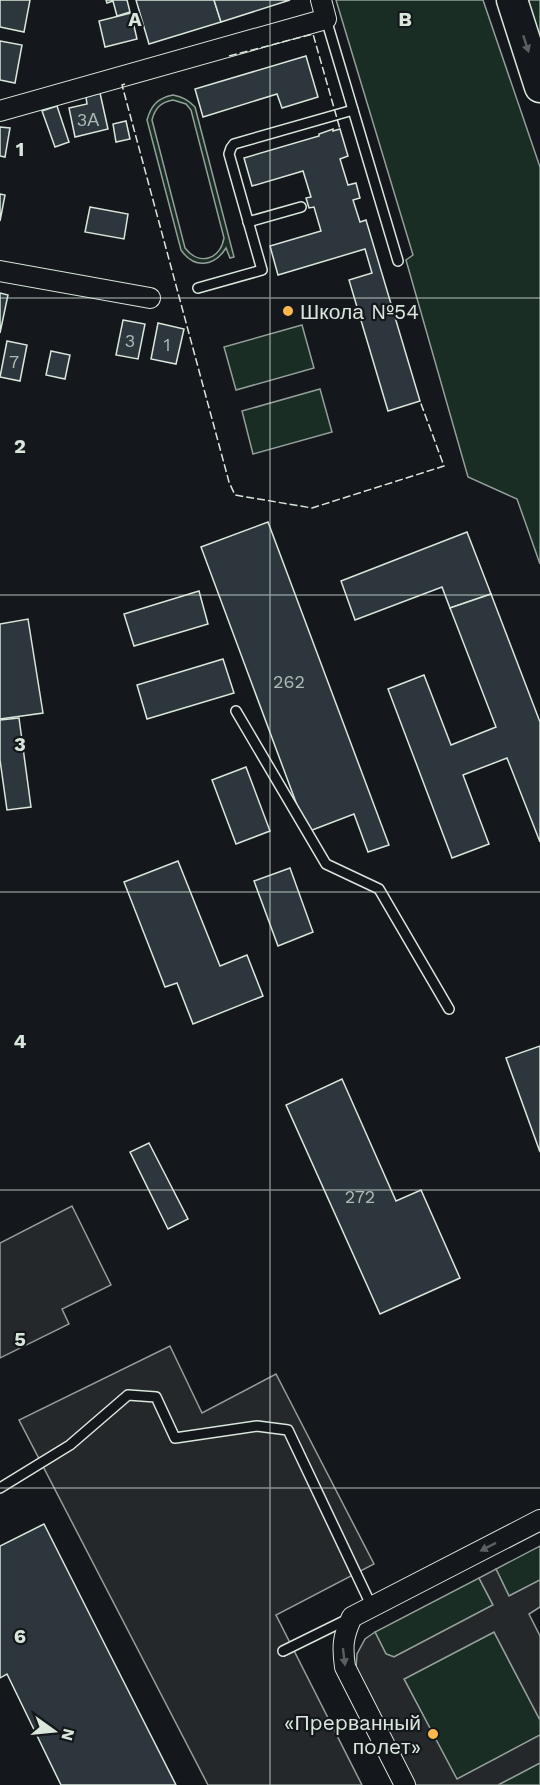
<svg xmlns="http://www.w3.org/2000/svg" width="540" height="1785" font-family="'Work Sans',sans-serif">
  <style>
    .green { fill: #1a2d24; stroke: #939e99; stroke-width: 1.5; fill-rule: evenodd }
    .parking { fill: #24282b; stroke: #939e99; stroke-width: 1.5 }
    .building { fill: #2c363c; stroke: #d8e6dc; stroke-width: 1.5 }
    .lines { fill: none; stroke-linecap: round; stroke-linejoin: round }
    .lane-casing { stroke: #d8e6dc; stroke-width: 12 }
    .street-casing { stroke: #d8e6dc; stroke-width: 22 }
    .primary-casing { stroke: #d8e6dc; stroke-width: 33 }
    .lane { stroke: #14181c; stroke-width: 9 }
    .street { stroke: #14181c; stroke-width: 20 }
    .primary { stroke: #14181c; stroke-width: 30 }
    .fence { stroke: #d8e6dc; stroke-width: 1.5; stroke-dasharray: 8 3; stroke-linecap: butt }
    .oneway { fill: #59605f }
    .grid { fill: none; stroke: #d8e6dc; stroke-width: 1.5; stroke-opacity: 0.55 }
    .poi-dot { fill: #ffb74d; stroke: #14181c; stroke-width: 2 }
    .labels { text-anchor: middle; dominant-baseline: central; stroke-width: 4.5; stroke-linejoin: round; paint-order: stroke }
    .number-label { font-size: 18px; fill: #adbab4 }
    .poi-label { font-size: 21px; fill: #d8e6dc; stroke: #14181c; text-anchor: start }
    .grid-label { font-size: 20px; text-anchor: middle; font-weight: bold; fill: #d8e6dc; stroke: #14181c; stroke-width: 4.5; stroke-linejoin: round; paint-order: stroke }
  </style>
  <rect width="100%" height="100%" fill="#14181c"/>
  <!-- green -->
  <g class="green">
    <polygon points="336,0 483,0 540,167 540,564 517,499 468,477 406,260 413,255"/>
    <polygon points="528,0 540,0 540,37"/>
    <path d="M173,95c10,2 15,5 22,12l39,150 -4,1 -4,-10c-12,19 -32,21 -45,2l-34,-130c4,-15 11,-22 26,-25zM173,100l13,4 5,6 33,128c-4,22 -25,28 -39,10l-33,-128c3,-12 9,-18 21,-20z"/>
    <polygon points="302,325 314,368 236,390 224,347"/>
    <polygon points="320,389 332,432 253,454 242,411"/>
    <polygon points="540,1546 540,1580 509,1596 496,1569"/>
    <polygon points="479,1578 493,1605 394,1657 386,1654 375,1632"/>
    <polygon points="494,1632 540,1720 540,1735 457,1780 404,1679"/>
    <polygon points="540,1763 540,1785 498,1785"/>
  </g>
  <!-- parking -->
  <g class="parking">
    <polygon points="72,1206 111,1285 62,1309 69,1324 0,1358 0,1243"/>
    <polygon points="170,1346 202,1413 276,1374 374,1564 276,1615 362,1785 208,1785 19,1420"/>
    <polygon points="496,1569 509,1596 540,1580 540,1607 529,1614 540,1636 540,1720 494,1632 404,1679 457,1779 540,1735 540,1763 498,1785 416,1785 356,1668 357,1654 365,1639 375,1632 386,1654 394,1657 493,1605 479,1578"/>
  </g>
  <!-- building -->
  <g class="building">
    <polygon points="0,0 30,0 24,32 0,27"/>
    <polygon points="106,0 127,0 130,12 117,16 113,1 107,3"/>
    <polygon points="136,0 214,0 221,22 149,44"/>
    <polygon points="214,0 290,0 221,22"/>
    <polygon points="131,13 137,39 105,47 99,21"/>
    <polygon points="0,41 22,45 15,83 0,80"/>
    <polygon points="306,56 318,97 282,108 277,94 203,117 195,89"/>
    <polygon points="100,93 108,129 75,137 69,108 87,104 86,97"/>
    <polygon points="57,106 69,142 55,147 42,111"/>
    <polygon points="126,121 130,139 116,142 113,124"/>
    <polygon points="0,127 10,128 5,157 0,156"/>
    <polygon points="333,129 333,131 340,129 348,156 340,159 348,185 356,183 360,198 353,200 360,222 366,220 420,401 388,411 349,280 372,273 365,249 278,275 270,246 321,231 314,207 309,208 306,198 311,197 303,171 252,186 244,158 319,136 319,134"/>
    <polygon points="0,194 5,195 0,221"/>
    <polygon points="90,207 128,214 124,239 85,232"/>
    <polygon points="0,293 8,295 0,333"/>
    <polygon points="123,320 145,324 138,359 116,355"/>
    <polygon points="158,323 184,329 176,364 151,359"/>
    <polygon points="7,341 27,345 20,381 0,377"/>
    <polygon points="51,351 70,355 65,379 46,375"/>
    <polygon points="268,522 389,845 368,852 354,814 307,832 201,547"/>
    <polygon points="467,532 491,594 450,608 442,587 355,620 341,581"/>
    <polygon points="199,591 208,624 134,646 124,614"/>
    <polygon points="491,594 540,722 540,842 507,758 463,775 489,844 452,858 388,689 424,675 451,745 496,727 450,608"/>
    <polygon points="28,619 43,713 0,719 0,624"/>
    <polygon points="223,659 234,693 147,719 137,685"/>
    <polygon points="19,718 31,807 7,810 0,760 0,720"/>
    <polygon points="246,767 270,831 236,844 212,780"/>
    <polygon points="178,861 220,966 247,955 263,996 193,1024 177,983 165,987 124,882"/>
    <polygon points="290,868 313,932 278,946 254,881"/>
    <polygon points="540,1046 540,1152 506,1058"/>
    <polygon points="342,1079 396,1201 421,1190 460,1278 380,1314 286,1105"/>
    <polygon points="149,1143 188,1219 168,1229 130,1152"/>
    <polygon points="44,1524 94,1623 176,1785 61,1785 7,1674 0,1678 0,1546"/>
  </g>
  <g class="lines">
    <defs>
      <g id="lane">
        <polyline points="326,19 398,261"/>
        <polyline points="248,222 301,207"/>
        <polyline points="198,288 262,270 229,154 231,148 234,144 353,110"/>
        <polyline points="236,711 326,864 379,889 449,1009"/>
        <polyline points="0,1488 70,1445 128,1395 156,1397 175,1438 257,1426 288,1430 372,1607"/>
        <polyline points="283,1651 348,1619"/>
      </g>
      <g id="street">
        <polyline points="0,111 326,19 321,0"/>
        <polyline points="0,271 150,298"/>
        <path d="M405,1785l-60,-118c-3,-21 -2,-31 7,-50l188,-97"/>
      </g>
      <polyline id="primary" points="512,0 540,87"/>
    </defs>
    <!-- lane casing -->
    <use href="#lane" class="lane-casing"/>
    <!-- street casing -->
    <use href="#street" class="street-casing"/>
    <!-- primary casing -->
    <use href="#primary" class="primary-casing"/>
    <!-- lane -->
    <use href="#lane" class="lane"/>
    <!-- street -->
    <use href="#street" class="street"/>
    <!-- primary -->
    <use href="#primary" class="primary"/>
    <!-- fence -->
    <g class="fence">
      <polyline points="229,56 313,34 340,129"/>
      <polyline points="125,84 122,85 229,482 235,495 312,508 444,466 420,401"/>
    </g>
  </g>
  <!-- one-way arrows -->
  <defs><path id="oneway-solid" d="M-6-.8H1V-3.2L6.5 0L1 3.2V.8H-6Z" transform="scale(1.5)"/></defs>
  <g class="oneway">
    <use href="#oneway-solid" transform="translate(526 44) rotate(72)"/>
    <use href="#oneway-solid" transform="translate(488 1547) rotate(153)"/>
    <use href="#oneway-solid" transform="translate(344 1657) rotate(83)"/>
  </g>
  <!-- grid -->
  <path class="grid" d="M270,0v1785M0,298h540M0,595h540M0,892h540M0,1190h540M0,1488h540"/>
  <!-- markers -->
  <g class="poi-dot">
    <circle cx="288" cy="311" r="6"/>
    <circle cx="433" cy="1734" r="6"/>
  </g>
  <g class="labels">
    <!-- number labels -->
    <g class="number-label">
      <text x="88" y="119">3А</text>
      <text x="130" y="340">3</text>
      <text x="167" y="344">1</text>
      <text x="14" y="361">7</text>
      <text x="289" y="681">262</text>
      <text x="360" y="1196">272</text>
    </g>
    <!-- poi labels -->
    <g class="poi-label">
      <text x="300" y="311">Школа №54</text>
      <text x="421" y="1722" text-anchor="end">«Пpepвaнный<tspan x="421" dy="24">пoлeт»</tspan></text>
    </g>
  </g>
  <g class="grid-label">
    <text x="135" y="26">A</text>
    <text x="405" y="26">B</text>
    <text x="20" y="156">1</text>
    <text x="20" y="453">2</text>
    <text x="20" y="751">3</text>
    <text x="20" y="1048">4</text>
    <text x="20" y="1346">5</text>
    <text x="20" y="1643">6</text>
  </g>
  <!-- north arrow -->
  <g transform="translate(54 1731) rotate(105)" stroke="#14181c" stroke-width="4.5" paint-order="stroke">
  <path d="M0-4.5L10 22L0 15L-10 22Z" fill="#d8e6dc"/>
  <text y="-9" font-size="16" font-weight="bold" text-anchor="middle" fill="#d8e6dc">N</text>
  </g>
</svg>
